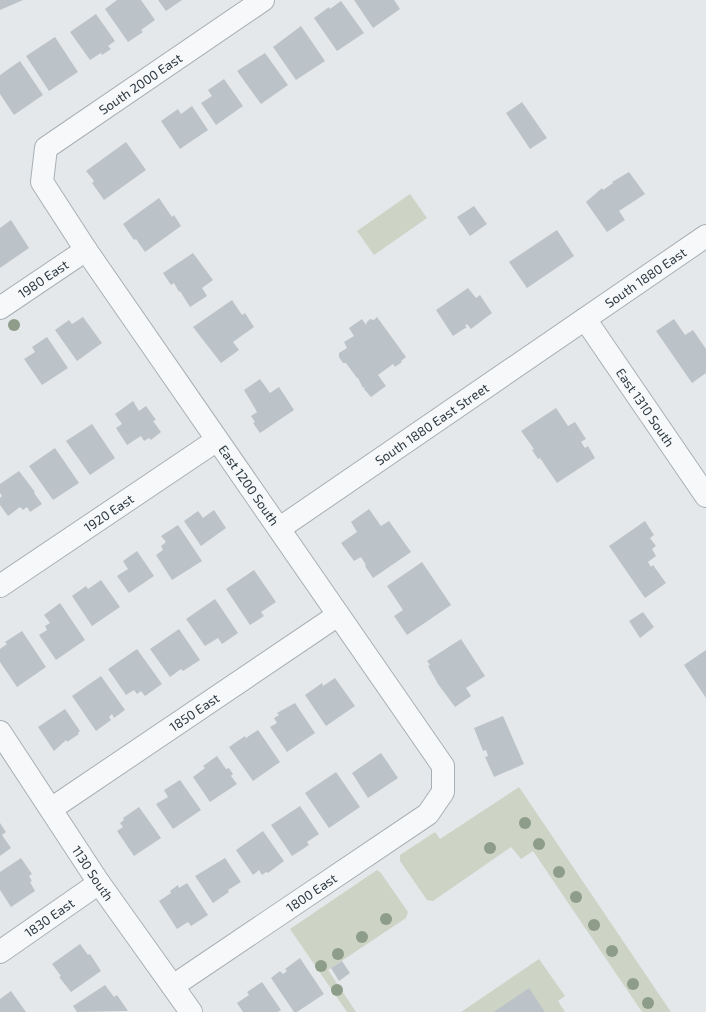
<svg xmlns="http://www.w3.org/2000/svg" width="706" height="1012" font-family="'Exo 2',sans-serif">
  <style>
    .green { fill: #cdd4c6 }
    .building { fill: #bcc3c8 }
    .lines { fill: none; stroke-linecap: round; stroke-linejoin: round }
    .minor-casing { stroke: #a9b0b5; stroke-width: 24 }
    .minor { stroke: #f7f8f9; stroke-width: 22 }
    .tree { fill: #8e9c8a }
    .labels { text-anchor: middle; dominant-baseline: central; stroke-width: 3; stroke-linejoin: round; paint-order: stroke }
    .street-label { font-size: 13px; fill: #2d3942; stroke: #f4f7f8 }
  </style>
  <rect width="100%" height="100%" fill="#e4e8eb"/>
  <!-- green -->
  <g class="green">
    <polygon points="410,194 427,218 374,255 357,231"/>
    <polygon points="519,787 671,1012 642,1012 533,851 521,859 511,847 433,901 427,900 400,861 400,855 435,832 440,839"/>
    <polygon points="377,870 381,873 408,912 406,918 328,970 356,1012 347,1012 290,929"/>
    <polygon points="539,959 565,996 558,1001 565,1012 461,1012"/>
  </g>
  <!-- building -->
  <g class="building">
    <polygon points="0,0 23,0 0,10"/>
    <polygon points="117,0 141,0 155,20 141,30 143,32 128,42 105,9"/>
    <polygon points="158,0 182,0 166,11"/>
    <polygon points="354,0 394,0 400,9 373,28"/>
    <polygon points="341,1 364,33 337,51 314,18 329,7 330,9"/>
    <polygon points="96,14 115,41 108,46 111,49 102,55 101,53 90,60 70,32"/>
    <polygon points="301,26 325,61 296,80 273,47"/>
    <polygon points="55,37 78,72 49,91 26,56"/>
    <polygon points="265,53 288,85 261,104 237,71"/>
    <polygon points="20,61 43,95 14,115 0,94 0,75"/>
    <polygon points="224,79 243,106 216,125 201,103 212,96 208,90"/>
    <polygon points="522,102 547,138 530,149 506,113"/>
    <polygon points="192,106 208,130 180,149 161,121 178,109 181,114"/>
    <polygon points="126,142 146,170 104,200 92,183 94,181 86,171"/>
    <polygon points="629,172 645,194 619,211 625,220 607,232 586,202 602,188 603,190 613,183 612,182"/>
    <polygon points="159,198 172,217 174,215 181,226 145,252 136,239 134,240 123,224"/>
    <polygon points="474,206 487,224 470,236 457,217"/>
    <polygon points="11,220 29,248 0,268 0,228"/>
    <polygon points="557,230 574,256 527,288 509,262"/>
    <polygon points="193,253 213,280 202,288 207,296 190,307 180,291 179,292 174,283 171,285 163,273"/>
    <polygon points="468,288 476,298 480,295 492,313 471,329 467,324 465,326 467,327 453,336 436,310"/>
    <polygon points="232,300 242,315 245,313 254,327 233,342 239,350 221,363 193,327"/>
    <polygon points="83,317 102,343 77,361 55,330 69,320 72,324"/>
    <polygon points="377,317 406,357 401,361 402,362 395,367 393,364 378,375 386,386 371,397 364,389 365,387 363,388 358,378 357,378 346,363 343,363 339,357 339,353 347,348 344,342 354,336 349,328 362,319 366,325 367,322 370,319 374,320"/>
    <polygon points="674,319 685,335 693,330 706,349 706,373 692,383 656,331"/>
    <polygon points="47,337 68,368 42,385 24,359 35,352 32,347"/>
    <polygon points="260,379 270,393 279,387 294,410 260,433 253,423 255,422 251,416 257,412 244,390"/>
    <polygon points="133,401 139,411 146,406 156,420 153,421 161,432 151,440 149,438 144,441 141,436 127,445 116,428 122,424 115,414"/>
    <polygon points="556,408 568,426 575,422 586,439 581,442 585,448 588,446 595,458 557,483 540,458 538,459 532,450 534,449 521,431"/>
    <polygon points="92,424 115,458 90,475 66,441"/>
    <polygon points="55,448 79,483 53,500 29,466"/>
    <polygon points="19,471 35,492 34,493 42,504 30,512 27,507 23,510 20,507 8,516 0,505 0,498 2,496 0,493 0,484"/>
    <polygon points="369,509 381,526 389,521 411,552 373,578 365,566 366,565 361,557 354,561 341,543 357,532 351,522"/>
    <polygon points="214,510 226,528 201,546 184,521 198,511 203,518"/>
    <polygon points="645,521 654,535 650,538 656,546 652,549 656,556 648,562 651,567 653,565 666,583 645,598 609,546"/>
    <polygon points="178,525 202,561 172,580 156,555 163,550 161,546 166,542 161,536"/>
    <polygon points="137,551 154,576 129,593 117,576 128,569 123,561"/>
    <polygon points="422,562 451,605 407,635 394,616 403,610 387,586"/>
    <polygon points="254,570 276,602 261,612 264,616 250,625 226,589"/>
    <polygon points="101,580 120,607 92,626 72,596 86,586 88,589"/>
    <polygon points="215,599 238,633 222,644 218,638 205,646 186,619"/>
    <polygon points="60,603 85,640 56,660 39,635 47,630 45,626 50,623 44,615"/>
    <polygon points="643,612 654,627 640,638 629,621"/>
    <polygon points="179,629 200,660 183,671 181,669 170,677 150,649"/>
    <polygon points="22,631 46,667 17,687 0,662 0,649 7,644 5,642"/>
    <polygon points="461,639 485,676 466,688 471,696 455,707 438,684 428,666 430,665 427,661"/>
    <polygon points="137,649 162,684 145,696 141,691 137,694 134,690 126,695 108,669"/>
    <polygon points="706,650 706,698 684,665"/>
    <polygon points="101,676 125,710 114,718 112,714 109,717 111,720 96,731 72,696"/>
    <polygon points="335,678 355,706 326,726 305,695 322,683 323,686"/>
    <polygon points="295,703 315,733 287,752 270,727 277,723 274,718 279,715 277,713"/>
    <polygon points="65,709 80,731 78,733 79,734 67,742 66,740 54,751 38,727"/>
    <polygon points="503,716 524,764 494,777 485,757 488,756 486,750 483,751 474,728"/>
    <polygon points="258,730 280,762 253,781 229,747 245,736 246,738"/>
    <polygon points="381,753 398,778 368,798 352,773"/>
    <polygon points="217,756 226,769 229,768 233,774 231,776 237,784 210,802 193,777 205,768 203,766"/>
    <polygon points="336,772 360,807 329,828 305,793"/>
    <polygon points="180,780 201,810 173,829 156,804 168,797 164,790"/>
    <polygon points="300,806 319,834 307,842 309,845 292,856 271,825"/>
    <polygon points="139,807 161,838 134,856 117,831 123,827 120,823 124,820 123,818"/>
    <polygon points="0,823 6,832 2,835 11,848 0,856"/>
    <polygon points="263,831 284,861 268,873 266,872 262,875 259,870 253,875 236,850"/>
    <polygon points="21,858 32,874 29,876 32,881 30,882 35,891 11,907 0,890 0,872"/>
    <polygon points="225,858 241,882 228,890 229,892 213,903 195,876"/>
    <polygon points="187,883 208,915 191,926 188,922 177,929 159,901 171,893 170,891 178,885 179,888"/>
    <polygon points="80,944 88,955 90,954 101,971 71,992 59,977 61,976 52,964"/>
    <polygon points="300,958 324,994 297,1012 294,1012 271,978 280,971 283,974 287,971 285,969"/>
    <polygon points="342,961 350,973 339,981 331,968"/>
    <polygon points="262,982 281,1010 278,1012 243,1012 237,1003 249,995 247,992"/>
    <polygon points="105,985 114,997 117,995 128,1011 77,1012 73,1006"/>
    <polygon points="529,988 545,1012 493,1012 498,1009"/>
    <polygon points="11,991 26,1012 0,1012 0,999"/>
  </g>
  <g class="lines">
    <defs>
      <g id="minor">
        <path id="s1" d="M0,308l86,-58"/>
        <path id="s2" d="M585,319l121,177"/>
        <path id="s3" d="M280,528l426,-292"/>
        <path id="s4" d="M0,586l217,-146"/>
        <path id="s5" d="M0,732l99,151 92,129"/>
        <path id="s6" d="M51,809l287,-194"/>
        <path id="s7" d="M0,952l99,-69"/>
        <path id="s8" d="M173,986l255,-172 15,-22v-26l-357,-516 -44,-68 4,-34 217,-148"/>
      </g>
    </defs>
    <!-- minor casing -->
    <use href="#minor" class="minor-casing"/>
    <!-- minor -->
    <use href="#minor" class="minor"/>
  </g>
  <!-- trees -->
  <g class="tree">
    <circle cx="14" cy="325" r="6"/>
    <circle cx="525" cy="823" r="6"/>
    <circle cx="539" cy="844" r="6"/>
    <circle cx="490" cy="848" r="6"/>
    <circle cx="559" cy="872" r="6"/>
    <circle cx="576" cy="897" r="6"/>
    <circle cx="386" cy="919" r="6"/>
    <circle cx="594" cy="925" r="6"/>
    <circle cx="362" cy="937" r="6"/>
    <circle cx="612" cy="951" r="6"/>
    <circle cx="338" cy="954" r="6"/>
    <circle cx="321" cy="966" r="6"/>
    <circle cx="633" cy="984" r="6"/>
    <circle cx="337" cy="990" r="6"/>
    <circle cx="648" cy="1003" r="6"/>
  </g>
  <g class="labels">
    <!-- street labels -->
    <g class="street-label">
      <text stroke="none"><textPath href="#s8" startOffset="1217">South 2000 East</textPath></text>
      <text stroke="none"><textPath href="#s3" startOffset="443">South 1880 East</textPath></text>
      <text stroke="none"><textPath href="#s1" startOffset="52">1980 East</textPath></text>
      <text stroke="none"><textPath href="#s2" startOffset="107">East 1310 South</textPath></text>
      <text stroke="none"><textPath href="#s3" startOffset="184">South 1880 East Street</textPath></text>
      <text transform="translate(249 485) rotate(55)">East 1200 South</text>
      <text stroke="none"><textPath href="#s4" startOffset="131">1920 East</textPath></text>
      <text stroke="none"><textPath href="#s6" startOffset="173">1850 East</textPath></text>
      <text stroke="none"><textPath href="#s5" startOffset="169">1130 South</textPath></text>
      <text stroke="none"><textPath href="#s8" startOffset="167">1800 East</textPath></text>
      <text stroke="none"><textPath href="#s7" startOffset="60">1830 East</textPath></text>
    </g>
  </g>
</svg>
